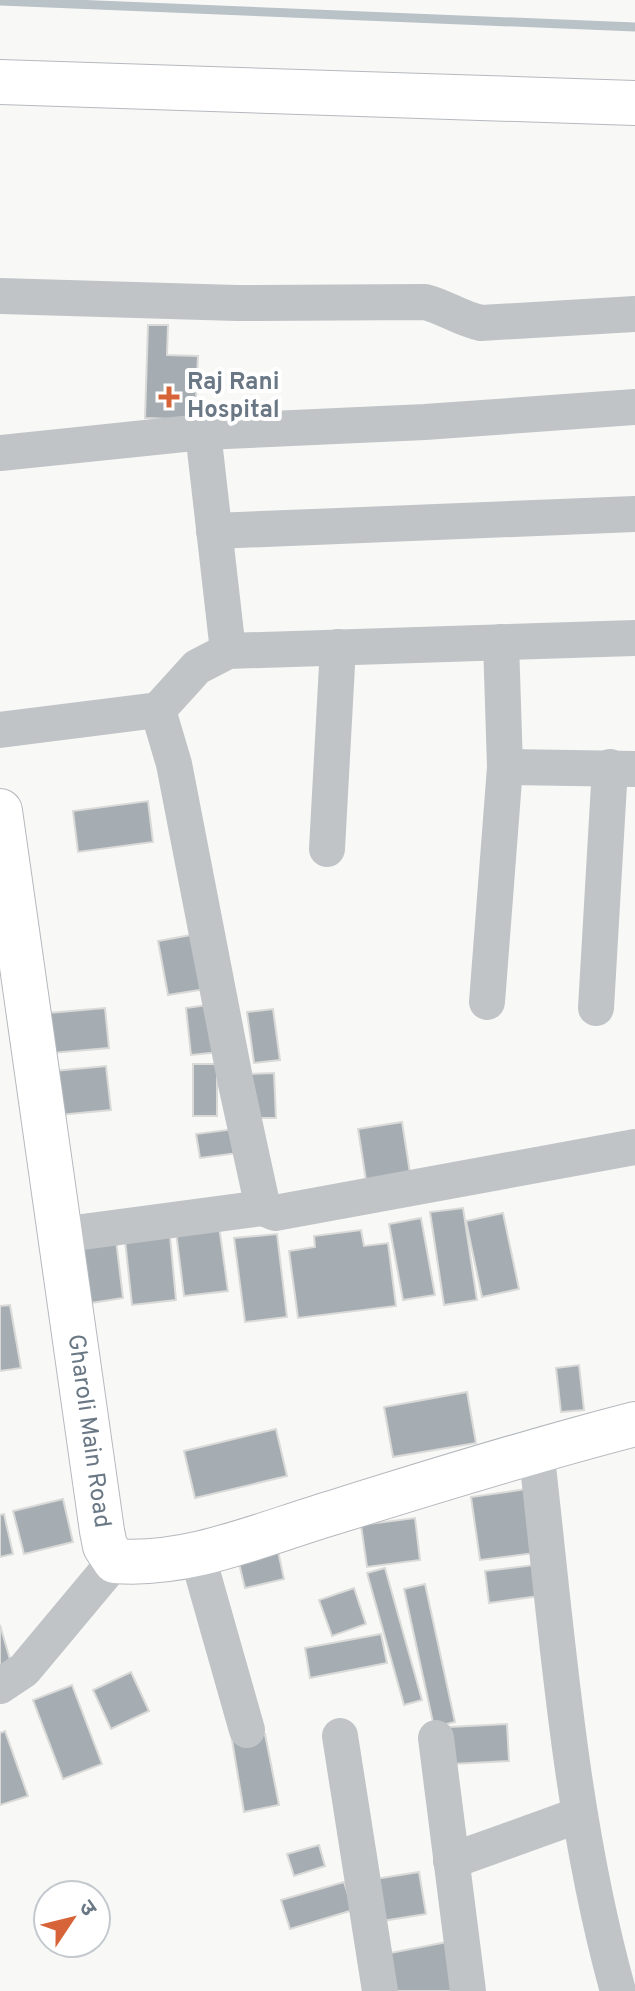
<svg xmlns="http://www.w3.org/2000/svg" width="635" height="1991" font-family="Overpass,'Noto Sans Devanagari',sans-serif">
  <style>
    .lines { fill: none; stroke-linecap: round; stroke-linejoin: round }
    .stream { stroke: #b9c2c7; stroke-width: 9 }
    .building { fill: #a5adb3; stroke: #dadad8; stroke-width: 2 }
    .secondary-casing { stroke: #b5b9be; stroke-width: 46 }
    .street { stroke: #c0c4c7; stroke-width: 36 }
    .secondary { stroke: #fff; stroke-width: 44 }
    .poi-dot { fill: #d76438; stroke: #fff; stroke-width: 3 }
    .labels { text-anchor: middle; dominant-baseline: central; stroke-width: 8; stroke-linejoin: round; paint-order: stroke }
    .poi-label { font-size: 24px; font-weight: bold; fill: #6a7885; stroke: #fff; text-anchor: start }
    .street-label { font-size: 24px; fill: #6a7885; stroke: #fff }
  </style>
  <rect width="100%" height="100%" fill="#f8f8f6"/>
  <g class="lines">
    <!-- stream -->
    <polyline class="stream" points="0,1 635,27"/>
  </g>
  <!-- building -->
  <g class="building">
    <polygon points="148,325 168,325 167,355 198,356 195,420 145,418"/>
    <polygon points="148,801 153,842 78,852 73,811"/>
    <polygon points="202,933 212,988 168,995 158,941"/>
    <polygon points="214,1004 220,1052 191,1055 186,1008"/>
    <polygon points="105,1008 109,1048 52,1053 48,1013"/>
    <polygon points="273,1009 280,1060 254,1063 247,1012"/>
    <rect x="193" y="1064" width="24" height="52"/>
    <polygon points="106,1066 111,1110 59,1115 54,1071"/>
    <polygon points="274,1073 276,1118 249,1118 248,1074"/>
    <polygon points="402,1122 410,1173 366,1180 358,1129"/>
    <polygon points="234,1129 238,1153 200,1158 196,1134"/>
    <polygon points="463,1208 477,1300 444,1305 430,1212"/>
    <polygon points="503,1213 519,1289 482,1297 466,1221"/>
    <polygon points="421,1218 435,1295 403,1300 389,1224"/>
    <polygon points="219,1226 228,1291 184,1296 176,1232"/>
    <polygon points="361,1230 364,1246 388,1243 396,1306 298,1318 289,1251 315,1247 314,1236"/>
    <polygon points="277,1234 287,1317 245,1322 234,1238"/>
    <polygon points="170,1236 176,1300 132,1305 125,1240"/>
    <polygon points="116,1240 123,1298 91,1303 83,1245"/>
    <polygon points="10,1305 21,1368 0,1371 0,1306"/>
    <polygon points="579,1365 584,1410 561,1412 556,1368"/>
    <polygon points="467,1392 476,1443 393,1457 384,1407"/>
    <polygon points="276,1429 287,1476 195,1498 184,1451"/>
    <polygon points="527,1489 535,1553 480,1560 471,1497"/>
    <polygon points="63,1499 73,1542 24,1554 13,1511"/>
    <polygon points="4,1514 13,1554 0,1557 0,1515"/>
    <polygon points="415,1518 420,1560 367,1567 361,1525"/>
    <polygon points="275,1537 284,1579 245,1588 235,1547"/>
    <polygon points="542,1564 547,1595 489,1603 485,1571"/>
    <polygon points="385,1568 422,1700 404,1705 367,1573"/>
    <polygon points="425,1584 455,1722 434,1727 404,1589"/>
    <polygon points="354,1588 366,1624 332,1636 319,1600"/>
    <polygon points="0,1625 11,1663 0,1666"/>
    <polygon points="381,1634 387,1663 310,1678 305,1648"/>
    <polygon points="131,1672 149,1711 111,1729 93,1690"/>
    <polygon points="72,1685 102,1764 63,1779 33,1700"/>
    <polygon points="507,1724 509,1761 452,1764 449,1727"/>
    <polygon points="5,1731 28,1796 0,1805 0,1733"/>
    <polygon points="265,1734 279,1805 244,1812 232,1740"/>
    <polygon points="319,1845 325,1866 294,1876 287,1854"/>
    <polygon points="419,1872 426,1914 382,1921 375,1879"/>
    <polygon points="344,1882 353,1910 290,1929 281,1900"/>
    <polygon points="447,1942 457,1991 392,1991 385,1954"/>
  </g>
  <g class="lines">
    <defs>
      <g id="secondary">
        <polyline points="0,82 635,103"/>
        <path d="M0,811l102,720 3,15 10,15c74,6 149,-28 220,-49 99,-31 199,-62 300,-88"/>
      </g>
    </defs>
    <!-- secondary casing -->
    <use href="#secondary" class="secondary-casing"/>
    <!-- street -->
    <g class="street">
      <path d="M0,296l237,7 188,-1c20,5 36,17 56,21l154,-9"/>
      <polyline points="203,432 228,651"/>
      <polyline points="0,453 203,432 425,422 635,407"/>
      <polyline points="214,531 635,514"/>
      <polyline points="158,710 197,667 228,651 635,638"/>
      <polyline points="0,730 158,710 174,764 236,1084 263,1208 275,1213 635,1147"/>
      <polyline points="505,767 635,769"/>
      <polyline points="327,849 338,647"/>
      <polyline points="487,1002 505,767 501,642"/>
      <polyline points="596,1008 610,767"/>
      <polyline points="60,1235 263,1208"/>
      <path d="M536,1449c21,181 33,366 82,542"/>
      <polyline points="197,1554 247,1730"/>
      <polyline points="0,1686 24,1670 115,1561"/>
      <polyline points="340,1736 380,1991"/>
      <polyline points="436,1738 468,1991"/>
      <polyline points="451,1861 579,1815"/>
    </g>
    <!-- secondary -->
    <use href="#secondary" class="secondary"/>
  </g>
  <!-- markers -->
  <path class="poi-dot" d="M165 385h8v8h8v8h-8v8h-8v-8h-8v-8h8z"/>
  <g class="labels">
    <!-- poi labels -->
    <g class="poi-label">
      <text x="187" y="383">Raj Rani<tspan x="187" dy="28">Hospital</tspan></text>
    </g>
    <!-- street labels -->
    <g class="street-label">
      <text transform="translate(88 1431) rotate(82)">Gharoli Main Road</text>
    </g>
  </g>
  <!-- north arrow -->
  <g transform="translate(72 1919) rotate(55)"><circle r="38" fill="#ffffff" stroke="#c3c9ce" stroke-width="2"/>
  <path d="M0-6L14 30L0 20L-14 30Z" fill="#d76438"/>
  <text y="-12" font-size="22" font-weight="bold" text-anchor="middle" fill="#6a7885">उ</text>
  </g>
</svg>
